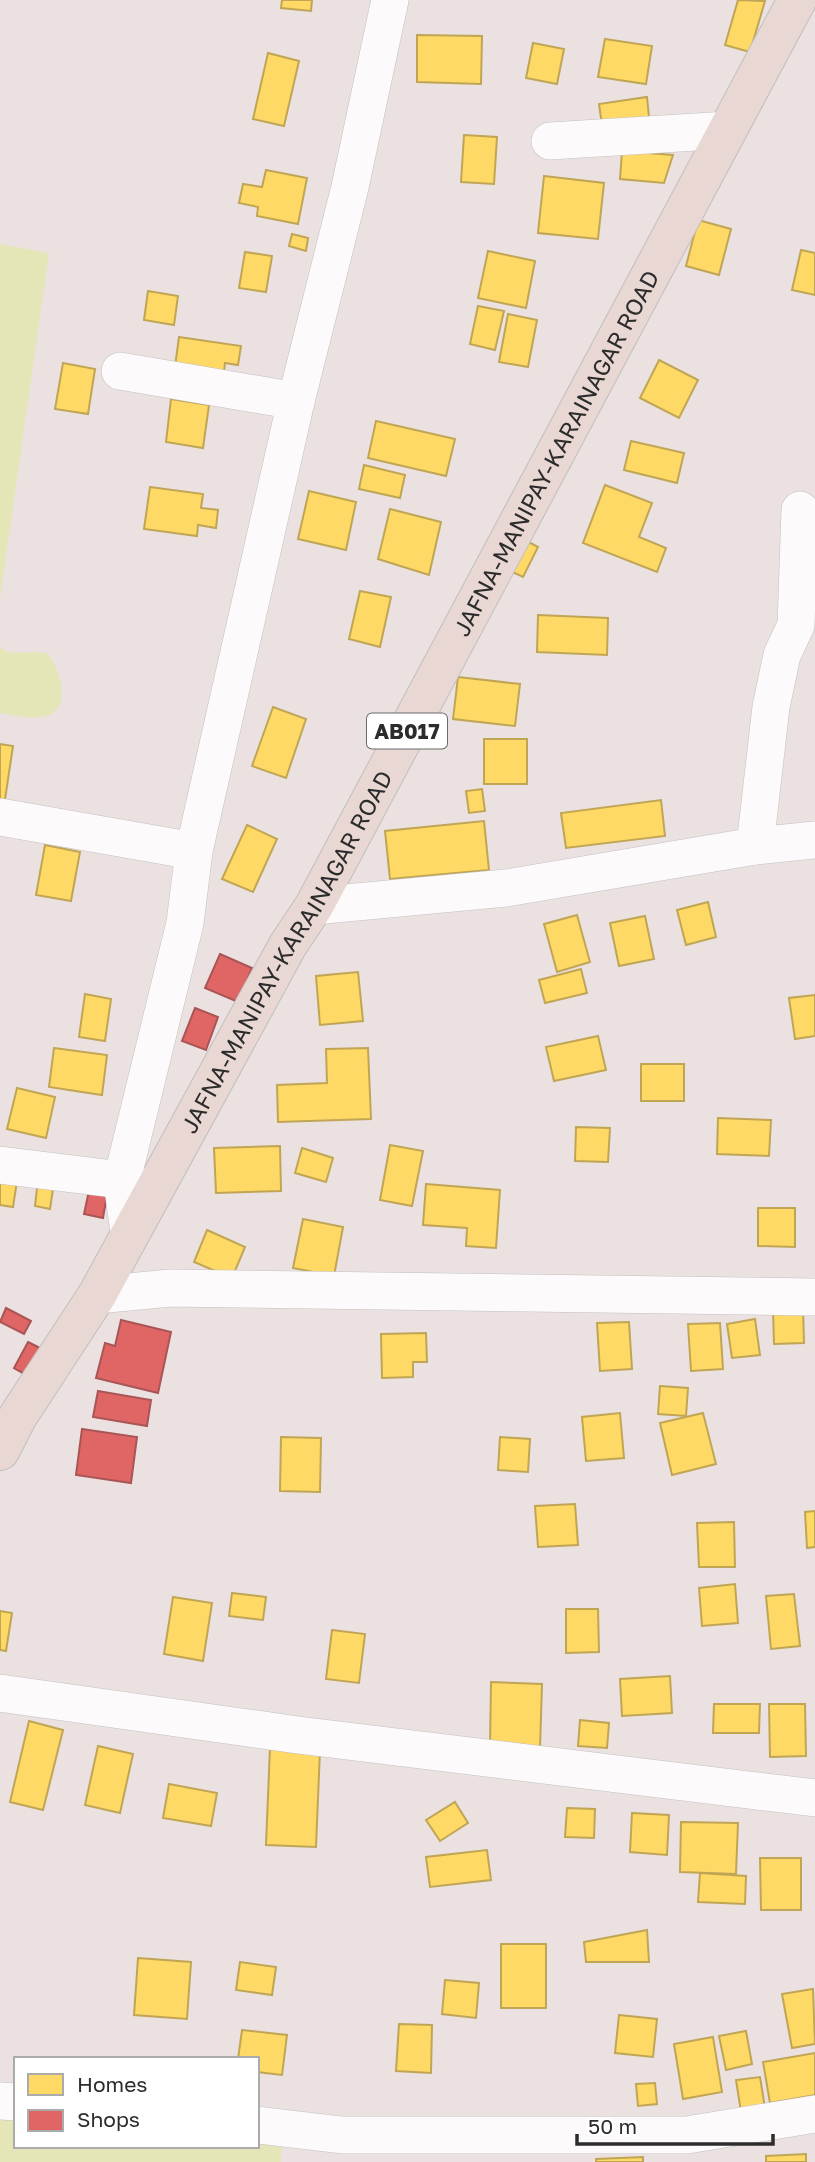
<svg xmlns="http://www.w3.org/2000/svg" width="815" height="2162" font-family="'Golos Text',sans-serif">
  <style>
    .green { fill: #e5e6b7 }
    .homes { fill: #ffd966; stroke: #c0a555; stroke-width: 2 }
    .shops { fill: #e06666; stroke: #a55; stroke-width: 2 }
    .lines { fill: none; stroke-linecap: round; stroke-linejoin: round }
    .minor-casing { stroke: #c2c0c1; stroke-width: 38 }
    .major-casing { stroke: #c1bfbf; stroke-width: 40 }
    .minor { stroke: #fcfafa; stroke-width: 37 }
    .major { stroke: #e8d7d3; stroke-width: 38 }
    .labels { text-anchor: middle; dominant-baseline: central; stroke-width: 7; stroke-linejoin: round; paint-order: stroke }
    .shield { fill: #fff; stroke: #6b6b6b; stroke-width: 2 }
    .shield-label { font-size: 21px; font-weight: bold; fill: #2c2c2c }
    .street-label { font-size: 23px; fill: #2c2c2c; stroke: #fff }
  </style>
  <rect width="100%" height="100%" fill="#ebe1e1"/>
  <!-- green -->
  <g class="green">
    <polygon points="0,244 49,253 0,599"/>
    <path d="M0,647c12,11 32,2 48,7 13,17 26,60 -8,63 -13,2 -27,-2 -40,-4z"/>
    <polygon points="0,2101 16,2102 16,2146 257,2146 257,2125 282,2126 281,2162 0,2162"/>
  </g>
  <!-- homes -->
  <g class="homes">
    <polygon points="282,0 312,0 311,11 281,8"/>
    <polygon points="738,0 765,1 750,52 725,45"/>
    <polygon points="417,35 482,36 481,84 417,82"/>
    <polygon points="605,39 652,46 646,84 598,77"/>
    <polygon points="533,43 564,49 557,84 526,78"/>
    <polygon points="268,53 299,61 284,126 253,119"/>
    <polygon points="647,97 650,127 603,132 599,104"/>
    <polygon points="464,135 497,137 494,184 461,182"/>
    <polygon points="622,151 673,155 664,183 620,179"/>
    <polygon points="266,170 307,178 298,224 257,216 258,207 239,203 243,184 262,187"/>
    <polygon points="544,176 604,183 598,239 538,233"/>
    <polygon points="698,220 731,229 719,275 686,266"/>
    <polygon points="292,234 308,238 306,251 289,246"/>
    <polygon points="801,250 815,253 815,295 792,290"/>
    <polygon points="488,251 535,261 526,308 478,298"/>
    <polygon points="245,252 272,256 266,292 239,288"/>
    <polygon points="148,291 178,296 174,325 144,320"/>
    <polygon points="478,306 504,311 495,350 470,344"/>
    <polygon points="508,314 537,320 528,367 499,362"/>
    <polygon points="179,337 241,346 238,365 225,363 223,381 174,374"/>
    <polygon points="659,360 698,380 679,418 640,398"/>
    <polygon points="63,363 95,369 88,414 55,409"/>
    <polygon points="171,399 209,405 203,448 166,442"/>
    <polygon points="376,421 455,439 446,476 368,458"/>
    <polygon points="631,441 684,453 677,483 624,470"/>
    <polygon points="364,465 405,475 400,498 359,489"/>
    <polygon points="605,485 652,503 639,537 666,548 657,572 583,543"/>
    <polygon points="150,487 203,494 201,508 218,510 216,528 198,525 197,536 144,529"/>
    <polygon points="309,491 356,502 346,550 298,539"/>
    <polygon points="390,509 441,522 429,575 378,559"/>
    <polygon points="523,539 538,547 523,577 508,570"/>
    <polygon points="360,591 391,597 380,647 349,639"/>
    <polygon points="538,615 608,618 607,655 537,652"/>
    <polygon points="458,677 520,684 515,726 453,719"/>
    <polygon points="273,707 306,719 286,778 252,766"/>
    <rect x="484" y="739" width="43" height="45"/>
    <polygon points="0,744 13,746 4,806 0,806"/>
    <polygon points="482,789 485,811 469,813 466,791"/>
    <polygon points="661,800 665,836 566,848 561,813"/>
    <polygon points="484,821 489,870 390,879 385,831"/>
    <polygon points="247,825 277,839 253,892 222,879"/>
    <polygon points="45,845 80,852 71,901 36,895"/>
    <polygon points="708,902 716,937 686,945 677,910"/>
    <polygon points="577,915 590,962 557,972 544,924"/>
    <polygon points="645,916 654,959 619,966 610,923"/>
    <polygon points="581,969 587,993 545,1003 539,980"/>
    <polygon points="358,972 363,1021 320,1025 316,976"/>
    <polygon points="85,994 111,999 105,1041 79,1037"/>
    <polygon points="815,995 815,1036 795,1039 789,998"/>
    <polygon points="598,1036 606,1070 554,1081 546,1047"/>
    <polygon points="54,1048 107,1055 102,1095 49,1087"/>
    <polygon points="368,1048 371,1119 278,1122 277,1085 327,1083 326,1049"/>
    <rect x="641" y="1064" width="43" height="37"/>
    <polygon points="17,1088 55,1097 46,1138 7,1129"/>
    <polygon points="718,1118 771,1120 769,1156 717,1154"/>
    <polygon points="576,1127 610,1128 608,1162 575,1161"/>
    <polygon points="390,1145 423,1151 412,1206 380,1200"/>
    <polygon points="280,1146 281,1191 216,1193 214,1148"/>
    <polygon points="302,1148 333,1158 326,1182 295,1173"/>
    <polygon points="0,1179 17,1181 13,1207 0,1205"/>
    <polygon points="38,1180 54,1182 50,1209 35,1206"/>
    <polygon points="426,1184 500,1190 496,1248 466,1246 467,1228 423,1225"/>
    <polygon points="758,1208 795,1208 795,1247 758,1246"/>
    <polygon points="303,1219 343,1227 334,1276 293,1268"/>
    <polygon points="207,1230 245,1247 232,1278 194,1262"/>
    <polygon points="803,1308 804,1343 774,1344 773,1310"/>
    <polygon points="755,1319 760,1355 732,1358 727,1324"/>
    <polygon points="629,1322 632,1369 600,1371 597,1323"/>
    <polygon points="720,1323 723,1369 691,1371 688,1324"/>
    <polygon points="426,1333 427,1362 413,1362 413,1377 382,1378 381,1334"/>
    <polygon points="660,1386 688,1388 686,1416 658,1414"/>
    <polygon points="620,1413 624,1458 586,1461 582,1417"/>
    <polygon points="703,1413 716,1464 672,1475 660,1423"/>
    <polygon points="281,1437 321,1438 320,1492 280,1491"/>
    <polygon points="500,1437 530,1439 528,1472 498,1470"/>
    <polygon points="575,1504 578,1545 538,1547 535,1506"/>
    <polygon points="815,1511 815,1547 807,1548 805,1512"/>
    <polygon points="734,1522 735,1567 699,1567 697,1523"/>
    <polygon points="735,1584 738,1623 702,1626 699,1588"/>
    <polygon points="232,1593 266,1597 263,1620 229,1616"/>
    <polygon points="794,1594 800,1646 771,1649 766,1596"/>
    <polygon points="173,1597 212,1603 203,1661 164,1654"/>
    <polygon points="566,1609 598,1609 599,1652 566,1653"/>
    <polygon points="0,1611 12,1613 6,1651 0,1650"/>
    <polygon points="332,1630 365,1634 359,1683 326,1679"/>
    <polygon points="670,1676 672,1713 622,1716 620,1679"/>
    <polygon points="491,1682 542,1684 540,1749 490,1748"/>
    <polygon points="714,1704 760,1704 759,1733 713,1733"/>
    <polygon points="769,1704 805,1704 806,1756 770,1757"/>
    <polygon points="580,1720 609,1723 607,1748 578,1746"/>
    <polygon points="29,1721 63,1730 43,1810 10,1802"/>
    <polygon points="98,1746 133,1754 120,1813 85,1805"/>
    <polygon points="270,1747 320,1750 316,1847 266,1845"/>
    <polygon points="169,1784 217,1793 211,1826 163,1818"/>
    <polygon points="455,1802 468,1823 440,1841 426,1820"/>
    <polygon points="567,1808 595,1809 594,1838 565,1837"/>
    <polygon points="632,1813 669,1815 667,1855 630,1852"/>
    <polygon points="681,1822 738,1823 736,1874 680,1872"/>
    <polygon points="487,1850 491,1880 430,1887 426,1857"/>
    <polygon points="760,1858 801,1858 801,1910 761,1910"/>
    <polygon points="700,1873 746,1876 745,1904 698,1902"/>
    <polygon points="647,1930 649,1962 586,1962 584,1942"/>
    <rect x="501" y="1944" width="45" height="64"/>
    <polygon points="138,1958 191,1962 187,2019 134,2015"/>
    <polygon points="240,1962 276,1967 272,1995 236,1990"/>
    <polygon points="445,1980 479,1983 476,2018 442,2014"/>
    <polygon points="813,1989 815,2044 792,2048 782,1994"/>
    <polygon points="619,2015 657,2019 653,2057 615,2053"/>
    <polygon points="399,2024 432,2025 431,2073 396,2071"/>
    <polygon points="242,2030 287,2035 282,2075 257,2072 257,2059 238,2059"/>
    <polygon points="746,2031 752,2064 726,2070 719,2036"/>
    <polygon points="713,2037 722,2092 683,2099 674,2044"/>
    <polygon points="815,2053 815,2095 770,2103 763,2062"/>
    <polygon points="760,2077 765,2108 741,2112 736,2080"/>
    <polygon points="655,2083 657,2104 638,2106 636,2084"/>
    <polygon points="806,2154 806,2162 766,2162 766,2156"/>
    <polygon points="643,2157 643,2162 596,2162 596,2159"/>
  </g>
  <!-- shops -->
  <g class="shops">
    <polygon points="220,954 252,968 238,1002 205,988"/>
    <polygon points="195,1008 218,1017 206,1050 182,1041"/>
    <polygon points="90,1186 108,1189 103,1218 84,1214"/>
    <polygon points="6,1308 31,1321 24,1334 0,1322"/>
    <polygon points="121,1320 171,1332 158,1393 96,1378 105,1343 115,1346"/>
    <polygon points="28,1342 44,1350 30,1377 14,1368"/>
    <polygon points="98,1391 151,1400 147,1426 93,1417"/>
    <polygon points="82,1429 137,1437 131,1483 76,1475"/>
  </g>
  <g class="lines">
    <defs>
      <g id="minor">
        <polyline points="550,141 728,130"/>
        <polyline points="120,371 296,401"/>
        <polyline points="0,817 194,851"/>
        <polyline points="755,846 815,840"/>
        <polyline points="314,906 506,888 755,846 771,707 782,655 796,625 800,510"/>
        <polyline points="0,1165 122,1180"/>
        <polyline points="129,1233 122,1180 185,923 194,851 296,401 350,187 390,0"/>
        <polyline points="97,1295 170,1288 815,1297"/>
        <polyline points="0,1693 298,1735 815,1798"/>
        <polyline points="0,2101 16,2102"/>
        <polyline points="257,2125 342,2135 687,2135 815,2114"/>
      </g>
      <g id="major">
        <path id="s1" d="M0,1451l18,-35 79,-121 191,-350 26,-39 483,-906"/>
      </g>
    </defs>
    <!-- minor casing -->
    <use href="#minor" class="minor-casing"/>
    <!-- major casing -->
    <use href="#major" class="major-casing"/>
    <!-- minor -->
    <use href="#minor" class="minor"/>
    <!-- major -->
    <use href="#major" class="major"/>
  </g>
  <g class="labels">
    <!-- shield labels -->
    <rect class="shield" x="367" y="713.5" width="80" height="35" rx="5"/>
    <g class="shield-label">
      <text x="407" y="731">AB017</text>
    </g>
    <!-- street labels -->
    <g class="street-label">
      <text stroke="none"><textPath href="#s1" startOffset="1143">JAFNA-MANIPAY-KARAINAGAR ROAD</textPath></text>
      <text stroke="none"><textPath href="#s1" startOffset="576">JAFNA-MANIPAY-KARAINAGAR ROAD</textPath></text>
    </g>
  </g>
  <!-- legend -->
  <rect x="14" y="2057" width="245" height="91" fill="#ffffff" stroke="#ababab" stroke-width="2"/>
  <rect x="28" y="2074" width="35" height="21" fill="#ffd966" stroke="#ababab" stroke-width="2"/>
  <text x="77" y="2092" font-size="21" fill="#2c2c2c">Homes</text>
  <rect x="28" y="2110" width="35" height="21" fill="#e06666" stroke="#ababab" stroke-width="2"/>
  <text x="77" y="2127" font-size="21" fill="#2c2c2c">Shops</text>
  <!-- scale -->
  <path d="M577 2134v10h196v-10" fill="none" stroke="#2c2c2c" stroke-width="3.5"/>
  <text x="588" y="2134" font-size="21" fill="#2c2c2c" stroke="#ffffff" stroke-width="5" paint-order="stroke">50 m</text>
</svg>
